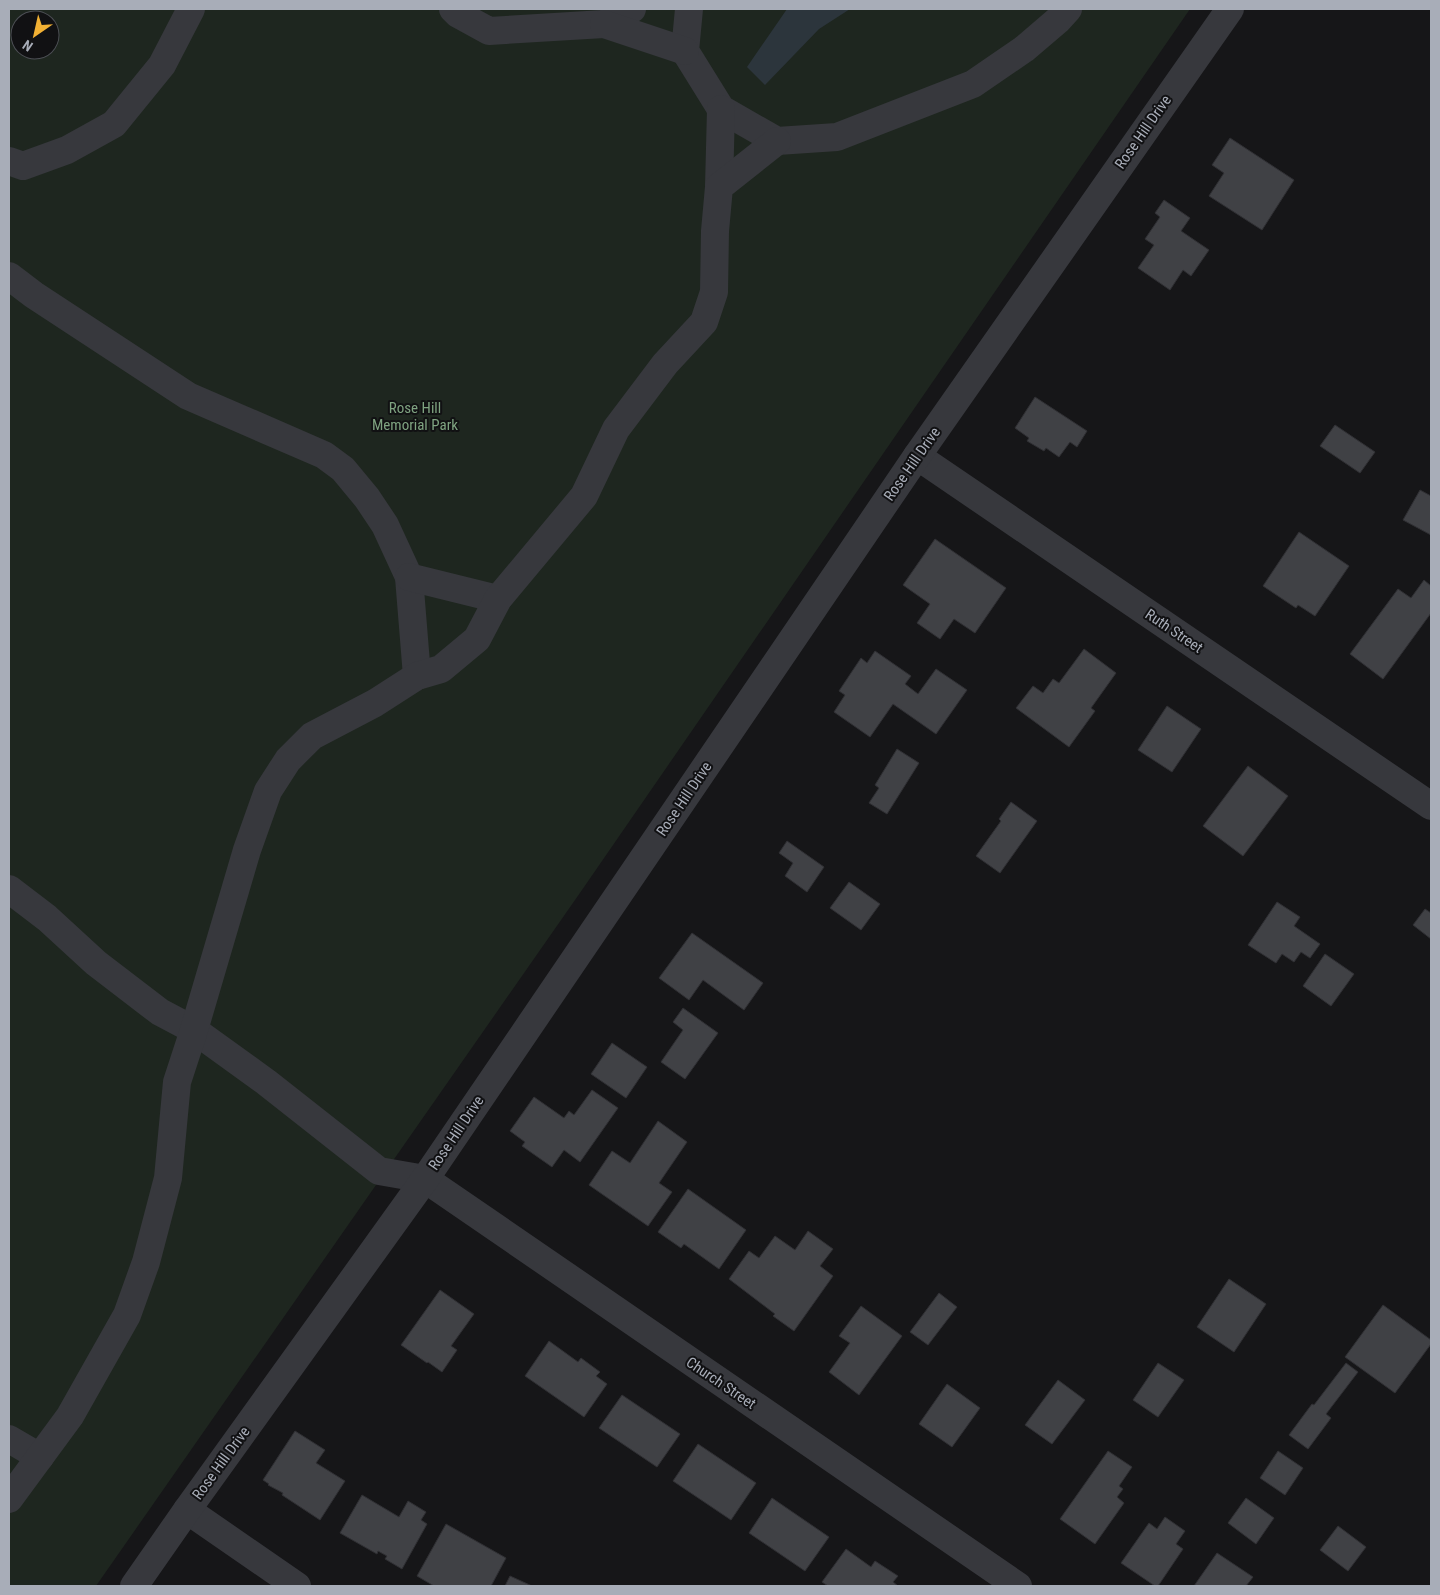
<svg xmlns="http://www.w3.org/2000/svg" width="1440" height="1595" font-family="'Roboto Condensed',sans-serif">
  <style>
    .green { fill: #1e261f; fill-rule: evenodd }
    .water { fill: #2c353c }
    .building { fill: #404145; stroke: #303034 }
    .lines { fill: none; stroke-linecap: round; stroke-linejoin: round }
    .minor { stroke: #37383d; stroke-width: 28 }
    .labels { text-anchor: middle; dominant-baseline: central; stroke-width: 4; stroke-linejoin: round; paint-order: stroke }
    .street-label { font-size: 15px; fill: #a8adb8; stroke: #111113 }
    .park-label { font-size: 15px; fill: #7fa381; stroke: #111113 }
  </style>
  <rect width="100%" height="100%" fill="#161618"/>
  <!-- green -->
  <path class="green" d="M9,9h1181l-608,881 -486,696h-87zM20,20h30v30h-30z"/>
  <!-- water -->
  <polygon class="water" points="787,9 850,9 819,29 765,85 747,67"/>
  <!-- building -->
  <g class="building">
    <polygon points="1230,138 1294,180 1262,230 1209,196 1224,173 1212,165"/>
    <polygon points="1164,200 1190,218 1181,231 1209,250 1191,276 1183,270 1170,290 1138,268 1154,245 1145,239 1160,217 1155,213"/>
    <polygon points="1035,397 1087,431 1077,447 1070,442 1059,457 1046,448 1044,451 1027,441 1029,438 1015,428"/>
    <polygon points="1335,425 1375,452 1360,473 1320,446"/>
    <polygon points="1420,490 1431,496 1431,535 1403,520"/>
    <polygon points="1299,532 1349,566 1315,616 1298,605 1296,608 1263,586"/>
    <polygon points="935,539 1006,588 975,633 954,619 940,639 917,623 930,604 903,585"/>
    <polygon points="1424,580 1431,586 1431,613 1383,679 1350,654 1398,589 1411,598"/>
    <polygon points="1084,649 1116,673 1091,708 1095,711 1069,747 1016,708 1033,686 1043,693 1053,679 1059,683"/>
    <polygon points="875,651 911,676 905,684 918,694 936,669 967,690 936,734 893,704 870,737 834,712 845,695 839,691 861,658 867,663"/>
    <polygon points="1167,706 1201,729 1172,772 1138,750"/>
    <polygon points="897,749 919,763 887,814 869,803 879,788 875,785"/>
    <polygon points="1248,766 1288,796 1243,856 1203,826"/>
    <polygon points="1011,802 1037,821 1000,873 976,856 1001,821 999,819"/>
    <polygon points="787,841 824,867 807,892 785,876 793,863 779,853"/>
    <polygon points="849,882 880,904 861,930 830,908"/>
    <polygon points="1277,902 1300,917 1294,926 1320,944 1310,958 1301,952 1294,962 1282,954 1276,963 1248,945"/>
    <polygon points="1425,909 1431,913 1431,939 1413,925"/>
    <polygon points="692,933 763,983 744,1010 703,980 689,1000 659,978"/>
    <polygon points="1325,954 1354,974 1331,1006 1303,986"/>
    <polygon points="683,1008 718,1033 685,1079 661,1062 683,1030 673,1022"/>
    <polygon points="612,1043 647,1067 626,1098 591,1074"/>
    <polygon points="592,1090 618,1108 580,1162 564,1150 552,1167 522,1146 525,1142 510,1131 534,1097 564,1118 569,1111 574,1115"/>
    <polygon points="658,1121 687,1142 659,1183 672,1192 648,1226 589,1185 612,1151 630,1163"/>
    <polygon points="688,1189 746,1230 719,1269 684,1244 681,1248 658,1232"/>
    <polygon points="808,1231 833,1249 820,1266 833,1276 794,1331 773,1316 775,1314 729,1279 749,1251 759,1258 775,1236 795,1250"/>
    <polygon points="1229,1279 1266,1304 1234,1352 1197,1327"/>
    <polygon points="440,1290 474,1314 451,1346 457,1350 442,1372 428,1362 427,1363 401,1345"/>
    <polygon points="939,1293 957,1307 928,1345 910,1332"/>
    <polygon points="1383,1305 1431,1340 1431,1344 1395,1393 1345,1357"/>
    <polygon points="861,1306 902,1336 859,1395 829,1372 850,1343 839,1336"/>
    <polygon points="549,1341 578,1362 581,1358 600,1372 596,1376 607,1384 584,1417 525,1376"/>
    <polygon points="1158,1363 1184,1380 1158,1417 1133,1400"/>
    <polygon points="1346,1363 1358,1372 1326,1414 1331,1418 1308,1449 1289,1435 1312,1404 1314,1405"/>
    <polygon points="1058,1380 1085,1400 1052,1444 1025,1425"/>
    <polygon points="947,1384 980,1408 952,1447 919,1424"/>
    <polygon points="622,1395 680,1434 657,1467 599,1428"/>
    <polygon points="295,1431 325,1450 316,1463 345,1481 320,1520 282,1495 283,1493 268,1485 269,1484 263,1480"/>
    <polygon points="698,1444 756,1483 731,1520 673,1481"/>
    <polygon points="1108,1451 1132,1467 1119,1486 1123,1489 1117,1497 1124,1503 1095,1544 1060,1519"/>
    <polygon points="1278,1451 1303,1468 1285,1495 1260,1478"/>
    <polygon points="362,1495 399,1517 408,1501 426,1512 421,1520 427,1524 402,1569 385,1559 387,1556 378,1551 377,1554 340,1533"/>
    <polygon points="772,1498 829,1537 805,1571 749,1533"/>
    <polygon points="1246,1498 1274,1518 1256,1544 1228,1523"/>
    <polygon points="1165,1517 1185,1531 1176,1544 1183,1549 1158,1586 1155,1586 1121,1563 1149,1523 1157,1529"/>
    <polygon points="446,1524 506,1558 491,1586 434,1586 417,1576"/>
    <polygon points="1338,1526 1366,1547 1348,1571 1320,1550"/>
    <polygon points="846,1549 871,1567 875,1561 898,1576 893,1582 898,1586 828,1586 822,1582"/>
    <polygon points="1217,1553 1253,1577 1246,1586 1194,1586"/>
    <polygon points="510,1576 532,1586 505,1586"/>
  </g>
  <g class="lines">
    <!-- minor -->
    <g class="minor">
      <polyline points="453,9 458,14 489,31 604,24 632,9"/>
      <polyline points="689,9 685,51 721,109 777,141 837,137 973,84 1024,49 1058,20 1068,9"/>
      <polyline points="604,24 685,51"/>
      <polyline points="9,161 23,166 67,150 114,124 162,65 191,9"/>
      <polyline points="719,187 721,109"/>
      <polyline points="9,276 34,295 188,396 324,455 343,469 367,498 385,525 409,577 417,676"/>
      <polyline points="917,456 1431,806"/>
      <polyline points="409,577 498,599"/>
      <polyline points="9,889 47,918 96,963 160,1012 194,1030 266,1082 379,1171 425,1179 1018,1586"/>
      <polyline points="9,1439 40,1457"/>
      <polyline points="9,1499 70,1416 127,1315 146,1262 168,1178 177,1082 194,1030 247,850 268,791 288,760 312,736 375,703 417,676 441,669 477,639 498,599 584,496 616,429 665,364 704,322 714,292 715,231 719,187 777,141"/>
      <polyline points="187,1510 297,1586"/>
      <polyline points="134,1586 187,1510 425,1179 917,456 1230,9"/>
    </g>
  </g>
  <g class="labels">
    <!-- street labels -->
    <g class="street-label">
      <text transform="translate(1143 132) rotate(-55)">Rose Hill Drive</text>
      <text transform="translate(912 464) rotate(-55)">Rose Hill Drive</text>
      <text transform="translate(1174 631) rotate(34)">Ruth Street</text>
      <text transform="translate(684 799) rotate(-56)">Rose Hill Drive</text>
      <text transform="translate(456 1133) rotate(-56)">Rose Hill Drive</text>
      <text transform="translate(721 1383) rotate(34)">Church Street</text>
      <text transform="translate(221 1463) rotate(-54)">Rose Hill Drive</text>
    </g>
    <!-- park labels -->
    <g class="park-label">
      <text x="415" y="408">Rose Hill<tspan x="415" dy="17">Memorial Park</tspan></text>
    </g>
  </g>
  <!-- border -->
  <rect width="1440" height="1595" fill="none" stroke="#a8adb8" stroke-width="20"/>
  <!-- north arrow -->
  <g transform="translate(35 35) rotate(214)"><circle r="24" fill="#111113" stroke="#4d4f55"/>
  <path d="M0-4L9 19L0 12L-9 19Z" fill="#f2b134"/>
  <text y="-8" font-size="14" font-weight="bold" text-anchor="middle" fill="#a8adb8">N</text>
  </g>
</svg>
